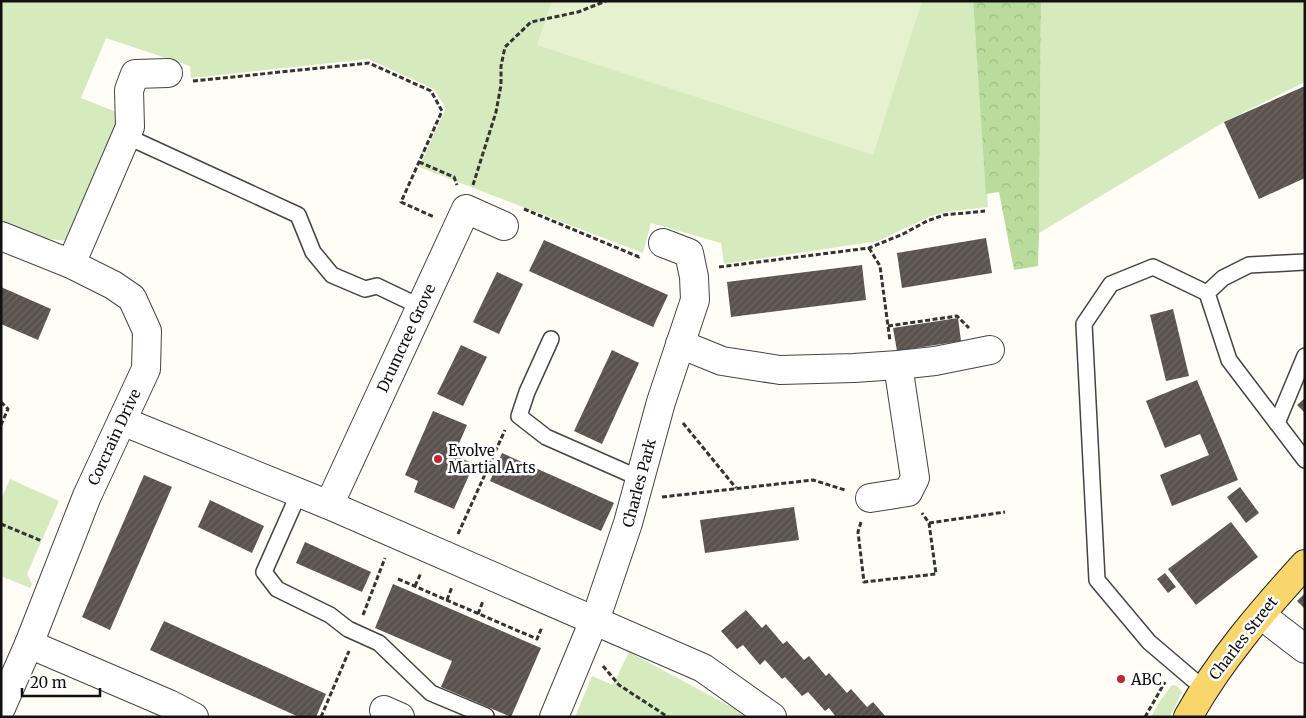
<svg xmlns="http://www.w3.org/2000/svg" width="1306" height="718" font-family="Merriweather,serif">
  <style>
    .grass { fill: #d5ebbd }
    .forest { fill: url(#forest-crowns) }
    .pitch { fill: #e6f2cf }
    .building { fill: url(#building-hatch) }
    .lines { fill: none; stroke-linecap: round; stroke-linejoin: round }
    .service-casing { stroke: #444; stroke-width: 18 }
    .minor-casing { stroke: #444; stroke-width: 30 }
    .primary-casing { stroke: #222; stroke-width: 30 }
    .path { stroke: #333; stroke-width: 3; stroke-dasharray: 5 2.5; stroke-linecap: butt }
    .service { stroke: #fff; stroke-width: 15 }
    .minor { stroke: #fff; stroke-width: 28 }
    .primary { stroke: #f9d66b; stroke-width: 28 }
    .poi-dot { fill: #c4262e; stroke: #fff; stroke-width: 2 }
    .labels { text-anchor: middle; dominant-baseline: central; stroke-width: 5; stroke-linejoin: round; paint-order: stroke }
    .street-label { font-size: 15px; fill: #111; stroke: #fff }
    .poi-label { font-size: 15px; fill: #111; stroke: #fff; text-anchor: start }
  </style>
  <defs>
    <pattern id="forest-crowns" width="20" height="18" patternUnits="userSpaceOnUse" patternTransform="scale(1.25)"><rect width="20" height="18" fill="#b9dc9c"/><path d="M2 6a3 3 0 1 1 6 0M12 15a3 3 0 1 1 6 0" fill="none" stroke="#9ebc85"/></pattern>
    <pattern id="building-hatch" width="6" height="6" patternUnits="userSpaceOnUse" patternTransform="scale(1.25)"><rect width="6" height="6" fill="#5a524d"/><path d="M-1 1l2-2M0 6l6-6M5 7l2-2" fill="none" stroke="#6d6662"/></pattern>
  </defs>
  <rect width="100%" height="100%" fill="#fffdf5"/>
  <!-- grass -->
  <g class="grass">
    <polygon points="1,1 973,1 988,207 947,212 931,216 878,241 724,264 721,243 651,223 643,253 419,167 446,108 434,89 368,59 191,78 190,66 106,38 81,98 114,111 119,115 121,121 67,241 50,239 1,228"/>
    <polygon points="1041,1 1305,1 1305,82 1224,122 1039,233"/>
    <polygon points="10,479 59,501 27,574 32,584 30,588 1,576 1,499"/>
    <polygon points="629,652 737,710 744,717 575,717 592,676 613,685"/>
    <polygon points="1172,685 1177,686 1182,692 1170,717 1151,717 1160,701"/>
  </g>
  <!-- forest -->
  <polygon class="forest" points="973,1 1041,1 1039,233 1038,266 1014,270 999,192 986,194"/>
  <!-- pitch -->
  <polygon class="pitch" points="552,1 922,1 873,155 537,45"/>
  <!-- building -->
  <g class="building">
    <polygon points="1305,86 1305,178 1259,199 1224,122"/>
    <polygon points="986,238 992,273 902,288 897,253"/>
    <polygon points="544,240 668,295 653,327 529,271"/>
    <polygon points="862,265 866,300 731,317 727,282"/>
    <polygon points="497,272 523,284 499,334 473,322"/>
    <polygon points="1,287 51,309 38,340 1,324"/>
    <polygon points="1173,309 1189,376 1166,381 1150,315"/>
    <polygon points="958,318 961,341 897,351 893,328"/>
    <polygon points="461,345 487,357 463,406 437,394"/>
    <polygon points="612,350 639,363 602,444 574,431"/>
    <polygon points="1197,380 1238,480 1172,506 1160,475 1209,455 1200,434 1165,448 1146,401"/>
    <polygon points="1305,398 1305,413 1297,405"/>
    <polygon points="433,411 467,425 454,455 474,464 454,509 414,492 418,481 405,475"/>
    <polygon points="502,453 614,503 601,531 490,481"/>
    <polygon points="144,475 172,487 110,630 82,617"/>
    <polygon points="1240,487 1259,513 1246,523 1227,497"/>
    <polygon points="210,500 264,526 252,553 198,527"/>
    <polygon points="794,507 799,540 705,553 700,520"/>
    <polygon points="1231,522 1258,557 1196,605 1168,569"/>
    <polygon points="305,542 371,572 362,592 296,563"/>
    <polygon points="1165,573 1176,587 1168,593 1157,579"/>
    <polygon points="393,584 541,648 511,717 441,687 452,661 375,628"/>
    <polygon points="1305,593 1305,609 1297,601"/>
    <polygon points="746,610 762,628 766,624 783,644 787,641 804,660 809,656 826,676 829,673 847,693 851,689 867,707 873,702 886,717 836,717 829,708 825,711 808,692 802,696 785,677 782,679 765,660 760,665 743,645 737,649 721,631"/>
    <polygon points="164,621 326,694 316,717 299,717 150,650"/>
  </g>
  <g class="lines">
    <defs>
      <g id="service">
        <polyline points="126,136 298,215 313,252 332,275 365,289 377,286 421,307"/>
        <polyline points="1305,262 1249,265 1223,278 1207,293 1229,360 1305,460"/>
        <polyline points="551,339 527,392 519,416 546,437 639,478"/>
        <polyline points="1277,423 1305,356"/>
        <polyline points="299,493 264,572 277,589 330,615 348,629 379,643 431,693 486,716"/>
        <polyline points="1203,688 1149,642 1097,580 1084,324 1111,284 1153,267 1207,293"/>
      </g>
      <g id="minor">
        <polyline points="1,236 71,264 113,285 132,298 147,331 146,369 87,496 29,644 1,708"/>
        <polyline points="71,264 130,127 129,90 135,74 168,73"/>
        <polyline points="680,344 722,361 780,370 854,368 898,365 935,361 990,350"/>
        <polyline points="122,421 329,505 703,668 772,717"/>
        <polyline points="870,498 908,492 915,478 898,365"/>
        <polyline points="329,505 466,209 504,226"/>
        <polyline points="1261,615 1305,649"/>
        <polyline points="29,644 169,704 194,717"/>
        <polyline points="384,710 400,717"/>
        <polyline points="554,717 600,606 628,523 661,402 695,300 694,277 689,253 663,243"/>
      </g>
      <path id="primary" d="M1188,717c31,-56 74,-106 117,-153"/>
    </defs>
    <!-- service casing -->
    <use href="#service" class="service-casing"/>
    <!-- minor casing -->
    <use href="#minor" class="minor-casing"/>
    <!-- primary casing -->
    <use href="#primary" class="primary-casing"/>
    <!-- path -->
    <g class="path">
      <polyline points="193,81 369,63 431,91 442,111 401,202 434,217"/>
      <polyline points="419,162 454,177 457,185"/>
      <polyline points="473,185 496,112 501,85 501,66 505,47 531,22 578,12 606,1"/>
      <polyline points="524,209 639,257 640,256"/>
      <polyline points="869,248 880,266 890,341"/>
      <polyline points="719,267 869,248 903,234 927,221 944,215 985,211"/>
      <polyline points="888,326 957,316 969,328"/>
      <polyline points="1,402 8,409 1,425"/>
      <polyline points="683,423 736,488"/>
      <polyline points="662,497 813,480 845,490"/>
      <polyline points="861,522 858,532 864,582 936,574 929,523 922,513"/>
      <polyline points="929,523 1005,512"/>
      <polyline points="1,524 42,541"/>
      <polyline points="458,534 505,430"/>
      <polyline points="398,579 537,639 542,627"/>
      <polyline points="415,586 421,573"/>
      <polyline points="447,600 452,587"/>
      <polyline points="478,614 483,601"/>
      <polyline points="363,615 385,558"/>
      <polyline points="603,666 619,685 668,717"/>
      <polyline points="321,717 349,651"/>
      <polyline points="1145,717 1165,682"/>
    </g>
    <!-- service -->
    <use href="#service" class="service"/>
    <!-- minor -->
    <use href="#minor" class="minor"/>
    <!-- primary -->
    <use href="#primary" class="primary"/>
  </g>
  <!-- markers -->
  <g class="poi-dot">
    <circle cx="438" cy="459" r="5"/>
    <circle cx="1121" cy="679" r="5"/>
  </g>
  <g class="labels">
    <!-- street labels -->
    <g class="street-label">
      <text transform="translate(406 338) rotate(-65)">Drumcree Grove</text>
      <text transform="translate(114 437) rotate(-65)">Corcrain Drive</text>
      <text transform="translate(639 483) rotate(-75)">Charles Park</text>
      <text transform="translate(1243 638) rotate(-52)">Charles Street</text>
    </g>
    <!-- poi labels -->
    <g class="poi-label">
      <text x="448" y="450">Evolve<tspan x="448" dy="17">Martial Arts</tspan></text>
      <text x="1131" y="679">ABC</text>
    </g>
  </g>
  <!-- border -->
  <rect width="1306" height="718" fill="none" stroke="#111111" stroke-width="5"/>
  <!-- scale -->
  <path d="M22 688v8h78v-8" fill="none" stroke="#111111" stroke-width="2.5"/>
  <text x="30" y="688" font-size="15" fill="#111111" stroke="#ffffff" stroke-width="4" paint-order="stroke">20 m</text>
</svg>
